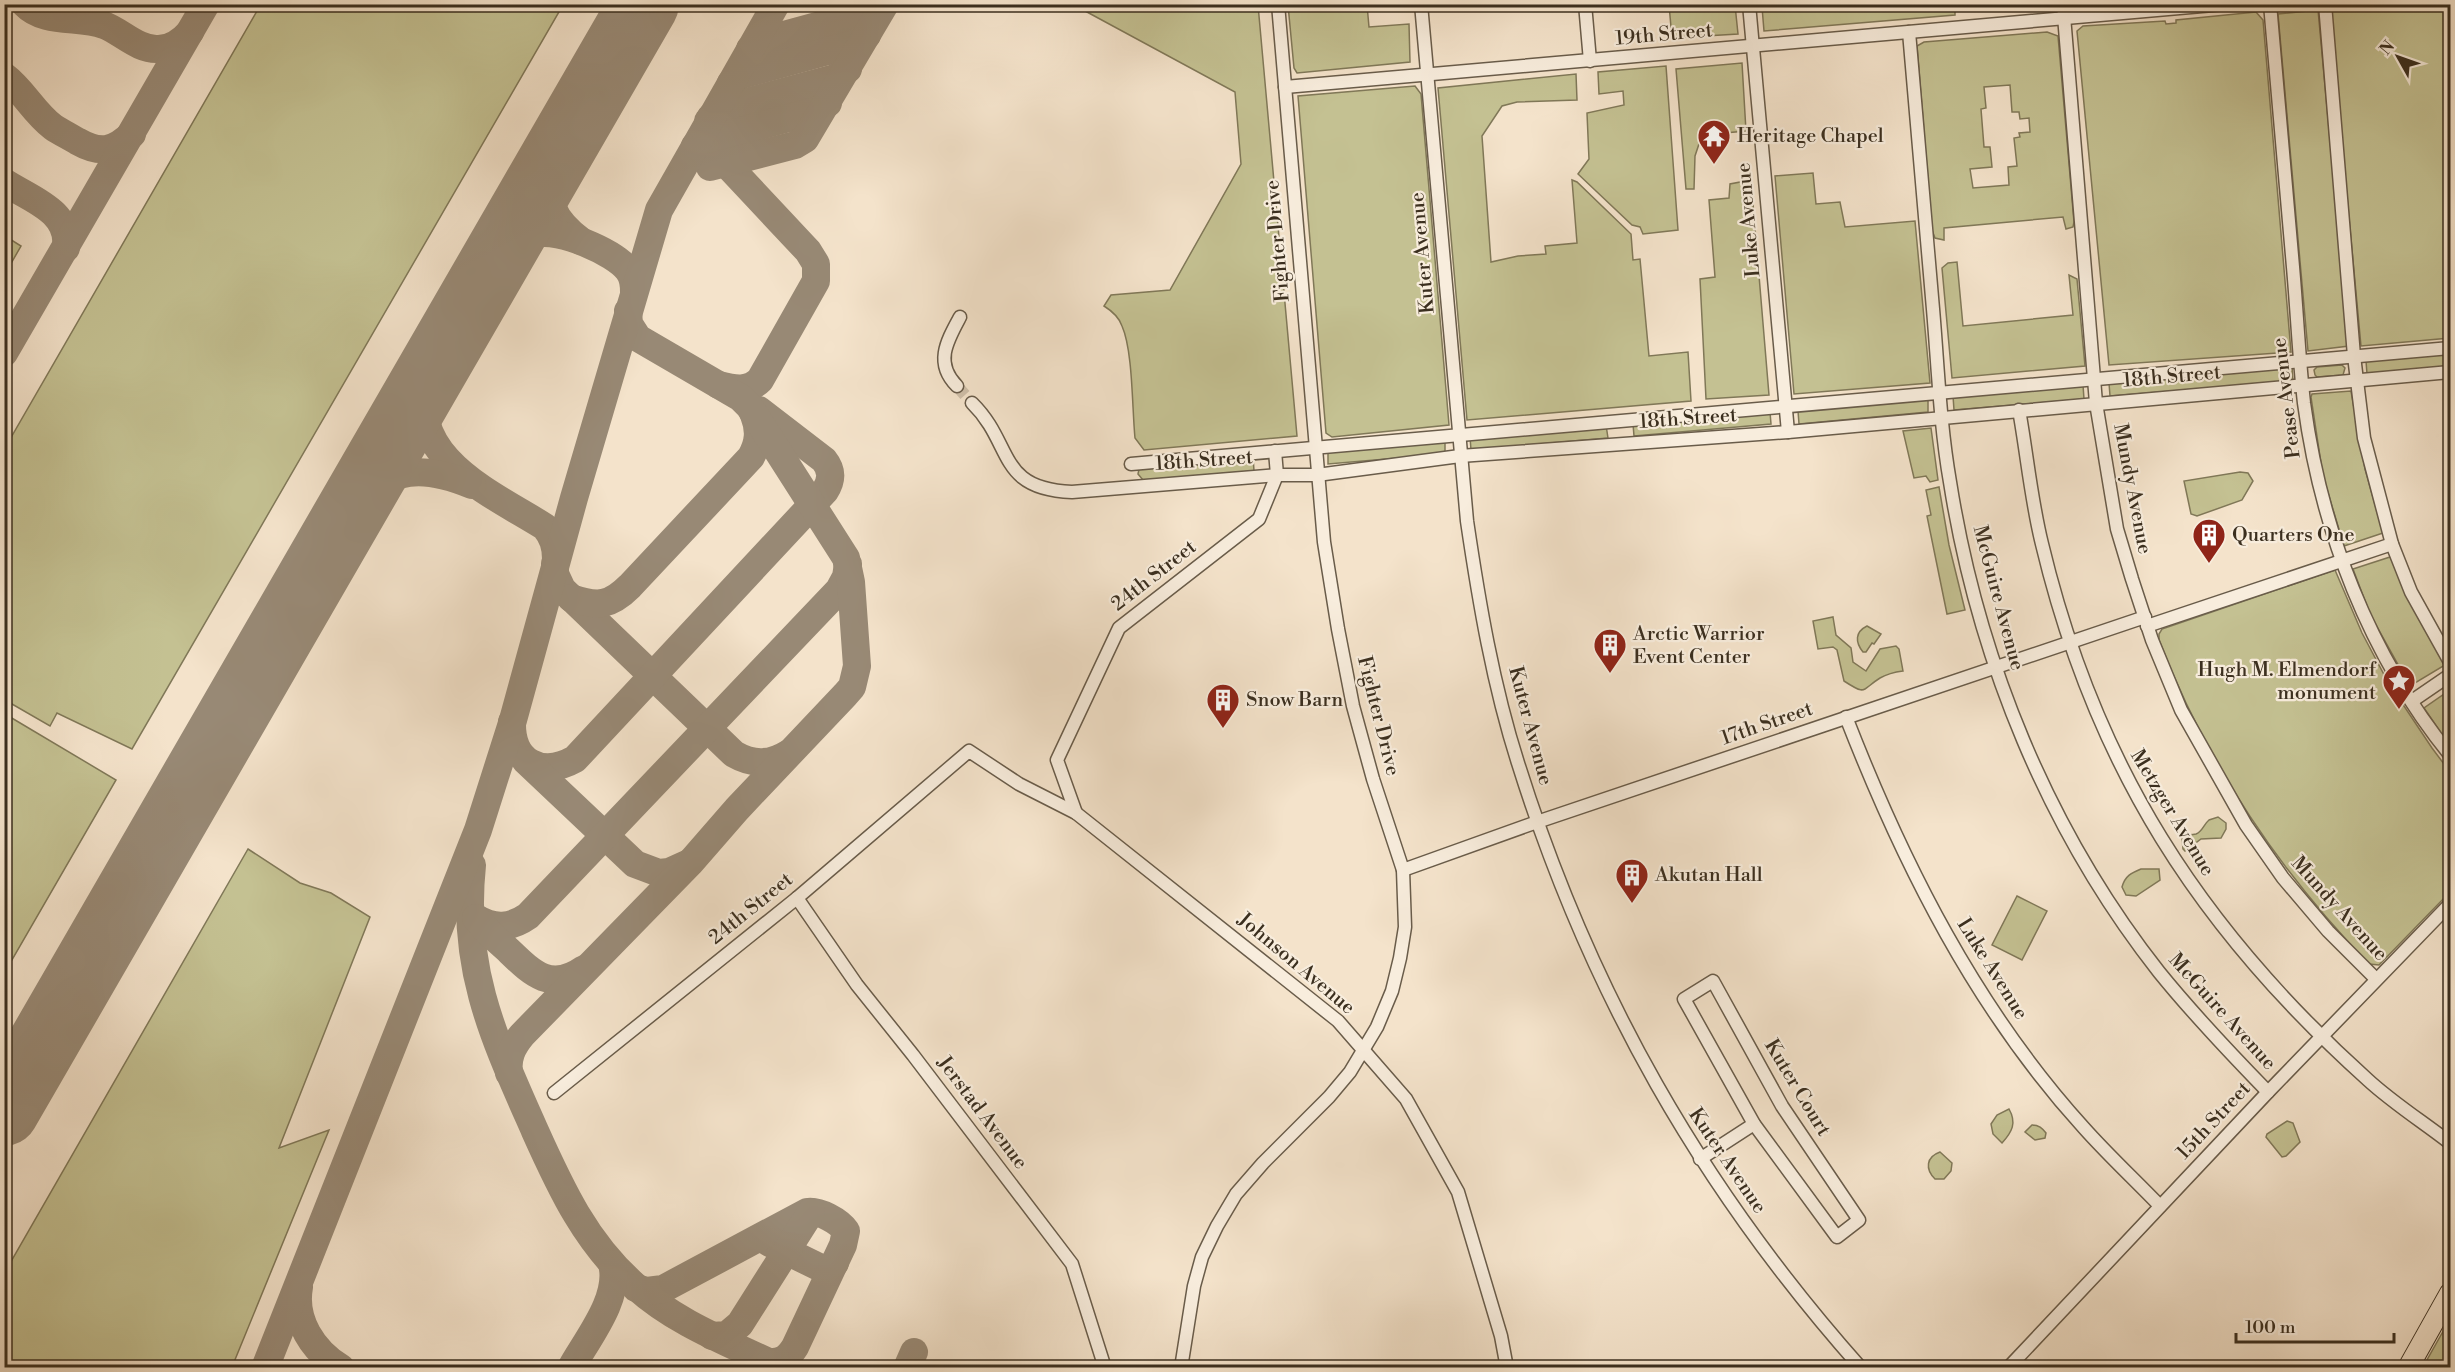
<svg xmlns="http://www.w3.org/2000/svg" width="2455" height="1372" font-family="'Libre Bodoni',serif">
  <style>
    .green { fill: #c4c192; stroke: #807858; stroke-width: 1.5; fill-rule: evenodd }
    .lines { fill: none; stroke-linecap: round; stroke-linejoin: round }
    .taxiway { stroke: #988975; stroke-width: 28 }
    .runway { stroke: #988975; stroke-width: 70 }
    .minor-tunnel { stroke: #cfbfa9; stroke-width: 12; stroke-dasharray: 12 6; stroke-linecap: butt }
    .minor-casing { stroke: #695c4a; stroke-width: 15 }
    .primary-casing { stroke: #3b2f1f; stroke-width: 22 }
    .minor { stroke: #f8eddd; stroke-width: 12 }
    .primary { stroke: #f4e3cb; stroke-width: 20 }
    .labels { text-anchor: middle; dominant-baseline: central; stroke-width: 4.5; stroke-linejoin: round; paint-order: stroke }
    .street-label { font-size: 20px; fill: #3b2f1f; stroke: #f8eddd }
    .poi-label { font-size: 20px; fill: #3b2f1f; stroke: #f8eddd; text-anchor: start }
  </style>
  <rect width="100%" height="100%" fill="#f4e3cb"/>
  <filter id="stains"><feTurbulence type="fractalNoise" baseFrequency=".00333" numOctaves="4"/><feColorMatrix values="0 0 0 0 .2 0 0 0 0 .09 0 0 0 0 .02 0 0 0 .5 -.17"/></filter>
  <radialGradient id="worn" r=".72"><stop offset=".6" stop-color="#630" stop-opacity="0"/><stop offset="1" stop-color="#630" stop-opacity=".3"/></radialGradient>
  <!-- green -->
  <g class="green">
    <polygon points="261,4 563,5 132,749 57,713 50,726 5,700 5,448"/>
    <polygon points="1790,4 1955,5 1955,15 1764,31 1762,7"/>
    <path d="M1074,5h184l39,431 -153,14 -9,-12c-3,-30 -2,-87 -13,-112 -3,-9 -10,-15 -18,-20l7,-11 59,-5 71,-126 -6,-72z"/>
    <polygon points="1288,5 1367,5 1369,27 1409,24 1410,62 1297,73 1294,68"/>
    <polygon points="1669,5 1735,5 1738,34 1672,38"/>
    <polygon points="2356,5 2450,5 2450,338 2361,346 2330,14 2339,6"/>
    <polygon points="2318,10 2349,346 2308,351 2278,14"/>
    <polygon points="2256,12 2263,20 2291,352 2109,365 2077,31 2083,26 2165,21 2166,24 2176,23 2176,20"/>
    <path d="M2047,32l11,4 16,186 -1,5 -7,2 -3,-12 -119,11v12l-9,-2 -3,-8 -15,-184 7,-4zM2010,85l2,27h7l1,7 9,-1 1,14 -11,1 1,4 -6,1 3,28 -9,1 1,18 -36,3 -3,-19 22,-2 -2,-20h-6l-3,-38 5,-1 -2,-21z"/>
    <polygon points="1742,63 1746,131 1702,135 1695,156 1694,189 1686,189 1676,69"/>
    <polygon points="1666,66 1678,230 1643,234 1640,227 1632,225 1578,174 1589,159 1587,113 1624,105 1623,91 1599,94 1598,72"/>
    <polygon points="1576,74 1577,100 1517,102 1502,106 1482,136 1491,262 1518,256 1546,254 1545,246 1577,243 1572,180 1577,182 1631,234 1633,260 1640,259 1649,356 1688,352 1691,401 1467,420 1438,88"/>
    <polygon points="1415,86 1421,94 1449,425 1332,437 1326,433 1298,96"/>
    <polygon points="1813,173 1816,204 1840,202 1845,227 1915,221 1930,383 1794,394 1775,176"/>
    <polygon points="1751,180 1769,395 1706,399 1700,279 1715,277 1709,200 1729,198 1730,184"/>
    <polygon points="5,236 21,246 5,274"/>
    <polygon points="1957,262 1963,326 2073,315 2069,275 2077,279 2085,366 1952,378 1942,268 1948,263"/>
    <polygon points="2450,353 2450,367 2367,374 2366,361"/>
    <polygon points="2342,365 2345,368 2343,375 2317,377 2315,375 2314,370 2317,367"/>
    <polygon points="2292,367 2293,381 2110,396 2109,383"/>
    <polygon points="2083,385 2084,399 1954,410 1953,396"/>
    <polygon points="2351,391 2365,469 2383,533 2344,546 2323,476 2311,397 2312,394"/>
    <polygon points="1928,399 1928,412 1799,424 1798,411"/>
    <polygon points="1770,412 1771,424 1634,436 1633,424"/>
    <polygon points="1606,425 1608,438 1471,450 1470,437"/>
    <polygon points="1931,428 1938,480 1930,482 1926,476 1914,478 1903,431"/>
    <polygon points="1445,440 1445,454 1328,464 1328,451"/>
    <polygon points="1253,456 1254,471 1143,480 1138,474 1139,469"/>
    <polygon points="2240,472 2248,473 2253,481 2242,500 2197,516 2191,514 2184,481"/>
    <polygon points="1939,487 1949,545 1965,610 1947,614 1927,516 1931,515 1926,490"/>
    <polygon points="2390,557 2445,665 2410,686 2370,614 2353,569"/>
    <path d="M2335,570l27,63 26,49 44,66 18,24v120l-71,73 -10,-1c-91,-94 -163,-202 -210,-324v-6l3,-5z"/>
    <path d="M1833,617l3,18 15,13 2,14 13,9 14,-22 16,-3 3,3 4,22c-8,1 -16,3 -23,7 -19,12 -13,18 -36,3l-7,-31 -4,-3 -15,2 -5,-28z"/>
    <path d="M1867,626l14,8 -7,10 -2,-1 -6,9h-3c-8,-10 -8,-20 4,-26z"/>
    <polygon points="2450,690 2450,746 2424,708"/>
    <polygon points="5,714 116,780 5,972"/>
    <path d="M2218,817l8,6v6l-5,9 -20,1 -16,12 -2,-2 -1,-11c5,-5 7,-2 14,-4 6,-2 8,-10 13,-14z"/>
    <polygon points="248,849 300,883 331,893 370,917 279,1148 329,1130 232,1367 5,1367 5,1272"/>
    <path d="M2141,869h18l1,11 -24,16 -10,-1 -4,-8c3,-11 9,-14 19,-18z"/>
    <polygon points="2017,896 2047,911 2022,960 1992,945"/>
    <path d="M2009,1109c8,14 3,23 -7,34l-9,-9 -2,-10 6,-9z"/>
    <polygon points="2287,1121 2293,1123 2300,1142 2286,1156 2282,1157 2266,1137 2267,1134"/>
    <path d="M2032,1125c7,0 10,3 14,8l-1,5 -10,2 -10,-8z"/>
    <path d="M1940,1152l12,11 -1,8 -7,8h-9c-10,-10 -9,-22 5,-27z"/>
    <polygon points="2450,1319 2450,1367 2423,1367"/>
  </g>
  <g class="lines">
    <!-- taxiway -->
    <g class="taxiway">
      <path d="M25,4c19,20 54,12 79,21 18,7 34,25 54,24 13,0 23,-7 32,-17"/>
      <polyline points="750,49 762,41 868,12 884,4"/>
      <path d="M4,76c19,14 30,37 49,51 7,5 16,9 24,14 23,13 36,11 55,-7"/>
      <polyline points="731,83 741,75 853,44 867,35"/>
      <polyline points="711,117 720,109 835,78 848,69"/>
      <path d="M708,121l2,18 8,16 90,96 8,13v17l-56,99c-12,12 -26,9 -41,5"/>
      <polyline points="695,146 700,142 818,110 828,103"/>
      <path d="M551,166c-6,35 1,53 30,75"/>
      <polyline points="710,167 795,145 805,139 885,4"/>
      <path d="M4,182c26,17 67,29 62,66"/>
      <path d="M492,267c13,-13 25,-28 44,-33 23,-6 78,18 92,36 5,6 6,14 6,22"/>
      <polyline points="4,353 206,4"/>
      <path d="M428,378c-24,79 63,115 117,149 8,10 11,19 11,32"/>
      <path d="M355,505c37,-39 68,-40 117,-20"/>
      <path d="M555,564v10l7,15 172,165c19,11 36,11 55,-1"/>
      <path d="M571,598c27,9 39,8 59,-12l121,-129c8,-14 9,-27 3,-42"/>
      <path d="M512,722c-1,40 29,56 63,37l250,-268c7,-11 7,-21 -1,-31l-65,-50"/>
      <polyline points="525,760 635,864 659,873 669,872 689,863"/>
      <path d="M472,865c-11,105 22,173 63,266 26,58 51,112 100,155 42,38 95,57 146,82"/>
      <path d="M476,918c18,11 35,10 52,-2l311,-326 7,-13 2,-13"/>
      <path d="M476,918c9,12 20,21 31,31 24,23 43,44 77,20"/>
      <path d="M509,1073c-2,-15 3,-26 13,-38l168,-172 47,-54 108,-114 7,-8 5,-21 -6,-84 -5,-24 -97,-152 -8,-8 -103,-60 -9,-14 -1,-13"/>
      <polyline points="768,1242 821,1268 826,1269 835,1263"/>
      <path d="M299,1287c-6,33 14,64 42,81"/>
      <path d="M636,1288l11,3 16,-2 144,-77c12,-2 32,9 39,19l-3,14 -48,102c-7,11 -12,15 -25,15"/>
      <polyline points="712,1336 727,1335 740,1324 811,1212"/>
      <polyline points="265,1368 478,830 513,720 574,498 659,210 776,4"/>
      <path d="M571,1368c16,-29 50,-70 41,-104"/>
      <polyline points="907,1368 914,1352"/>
    </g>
    <!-- runway -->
    <polyline class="runway" points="4,1111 644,4"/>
    <!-- minor-tunnel -->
    <polyline class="minor-tunnel" points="957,386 972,403"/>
    <defs>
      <g id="minor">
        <path d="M1421,4l46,517c12,81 26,164 51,242 72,230 183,425 343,605"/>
        <polyline points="1585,4 1590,61"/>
        <polyline points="1749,4 1788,432"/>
        <polyline points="2063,4 2096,403 2117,529 2132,579 2152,640 2181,710 2246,825 2283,878 2328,931 2376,979"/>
        <path d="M2270,4c8,88 15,175 23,263 4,45 6,91 11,136 17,127 65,252 146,352"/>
        <polyline points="2325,4 2354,356 2364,438 2392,544 2411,592 2450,662"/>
        <path d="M1909,32c8,93 16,185 24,277 5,58 7,116 17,173 28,177 98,349 209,490 34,42 71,81 109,120"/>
        <polyline points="1285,87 2225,4"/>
        <path d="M957,386c-23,-23 -10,-45 3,-69"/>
        <path d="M972,403c42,41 24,86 100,89l205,-17h40l143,-19 328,-24 662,-60"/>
        <path d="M2019,410c8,44 12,90 23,134 53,222 157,384 326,536 25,23 55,42 82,63"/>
        <polyline points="1131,464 2450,348"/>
        <polyline points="2147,626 2392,544"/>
        <polyline points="2412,701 2450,675"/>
        <path d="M1846,717c58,149 130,292 238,411 24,27 51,52 76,78"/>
        <polyline points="1076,813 1057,760 1119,628 1259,519 1277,475 1275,451"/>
        <polyline points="1403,870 1537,822 2145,617"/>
        <polyline points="797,898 857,985 913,1055 1072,1264 1105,1368"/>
        <polygon points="1713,981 1782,1106 1859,1220 1837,1237 1754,1124 1684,999"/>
        <polyline points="554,1093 797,898 969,751 1019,784 1076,813 1338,1021 1406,1099 1458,1192 1501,1336 1507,1368"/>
        <polyline points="1700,1159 1754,1124"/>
        <polyline points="1181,1368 1194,1286 1202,1257 1217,1226 1236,1194 1263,1163 1329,1097 1350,1072 1377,1027 1392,991 1400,958 1405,927 1403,870 1373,779 1353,706 1338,629 1324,542 1278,4"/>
        <polyline points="2008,1368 2268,1092 2450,904"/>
      </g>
      <polyline id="primary" points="2408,1368 2450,1293"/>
    </defs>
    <!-- minor casing -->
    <use href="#minor" class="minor-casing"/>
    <!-- primary casing -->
    <use href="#primary" class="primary-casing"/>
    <!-- minor -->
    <use href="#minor" class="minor"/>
    <!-- primary -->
    <use href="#primary" class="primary"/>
  </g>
  <!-- icons -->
  <defs>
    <symbol id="temple-pin" viewBox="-11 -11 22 30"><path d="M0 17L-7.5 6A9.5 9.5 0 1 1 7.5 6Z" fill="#8f2418" stroke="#f8eddd"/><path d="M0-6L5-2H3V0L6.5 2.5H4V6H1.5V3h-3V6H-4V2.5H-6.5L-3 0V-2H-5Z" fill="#fff"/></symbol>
    <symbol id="building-pin" viewBox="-11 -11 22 30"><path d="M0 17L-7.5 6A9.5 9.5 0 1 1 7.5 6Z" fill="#8f2418" stroke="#f8eddd"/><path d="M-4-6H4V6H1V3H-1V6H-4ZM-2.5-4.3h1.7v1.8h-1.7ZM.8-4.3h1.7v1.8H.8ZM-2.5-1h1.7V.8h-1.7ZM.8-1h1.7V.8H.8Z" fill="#fff"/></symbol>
    <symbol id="sight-pin" viewBox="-11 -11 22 30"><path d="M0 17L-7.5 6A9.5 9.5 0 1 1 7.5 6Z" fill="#8f2418" stroke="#f8eddd"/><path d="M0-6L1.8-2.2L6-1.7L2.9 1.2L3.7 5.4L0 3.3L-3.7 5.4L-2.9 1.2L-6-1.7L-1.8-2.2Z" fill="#fff"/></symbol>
  </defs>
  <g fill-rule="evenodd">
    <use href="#temple-pin" x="1695" y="117" width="38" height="52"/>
    <use href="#building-pin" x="2190" y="516" width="38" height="52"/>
    <use href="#building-pin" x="1591" y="626" width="38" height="52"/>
    <use href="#sight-pin" x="2380" y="662" width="38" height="52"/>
    <use href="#building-pin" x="1204" y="681" width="38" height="52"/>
    <use href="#building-pin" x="1613" y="856" width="38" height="52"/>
  </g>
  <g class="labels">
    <!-- street labels -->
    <g class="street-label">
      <text transform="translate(1664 35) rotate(-5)">19th Street</text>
      <text transform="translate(1749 220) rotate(-95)">Luke Avenue</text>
      <text transform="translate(1278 241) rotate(-95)">Fighter Drive</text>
      <text transform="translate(1423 253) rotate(-95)">Kuter Avenue</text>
      <text transform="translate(2172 377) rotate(-5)">18th Street</text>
      <text transform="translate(2287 398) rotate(-97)">Pease Avenue</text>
      <text transform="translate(1688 419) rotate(-4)">18th Street</text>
      <text transform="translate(1204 461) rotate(-4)">18th Street</text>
      <text transform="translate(2132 489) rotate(79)">Mundy Avenue</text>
      <text transform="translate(1154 576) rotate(-38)">24th Street</text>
      <text transform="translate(1998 598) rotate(75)">McGuire Avenue</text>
      <text transform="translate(1378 716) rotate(76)">Fighter Drive</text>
      <text transform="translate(1767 724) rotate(-19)">17th Street</text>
      <text transform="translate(1530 726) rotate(75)">Kuter Avenue</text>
      <text transform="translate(2172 813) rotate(59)">Metzger Avenue</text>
      <text transform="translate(751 909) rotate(-39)">24th Street</text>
      <text transform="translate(2339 909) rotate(48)">Mundy Avenue</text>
      <text transform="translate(1296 964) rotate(40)">Johnson Avenue</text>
      <text transform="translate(1992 969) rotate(58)">Luke Avenue</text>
      <text transform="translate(2222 1012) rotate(48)">McGuire Avenue</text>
      <text transform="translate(1797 1088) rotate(59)">Kuter Court</text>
      <text transform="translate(982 1113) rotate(53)">Jerstad Avenue</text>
      <text transform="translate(2214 1121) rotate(-47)">15th Street</text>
      <text transform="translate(1727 1161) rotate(56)">Kuter Avenue</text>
    </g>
    <!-- poi labels -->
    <g class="poi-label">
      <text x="1737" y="136">Heritage Chapel</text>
      <text x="2232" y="535">Quarters One</text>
      <text x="1633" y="634">Arctic Warrior<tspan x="1633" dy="23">Event Center</tspan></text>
      <text x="2376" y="670" text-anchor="end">Hugh M. Elmendorf<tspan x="2376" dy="23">monument</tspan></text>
      <text x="1246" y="700">Snow Barn</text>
      <text x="1655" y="875">Akutan Hall</text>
    </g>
  </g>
  <!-- margin -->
  <rect width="2455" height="1372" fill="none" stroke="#f4e3cb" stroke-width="24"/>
  <rect x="6" y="6" width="2443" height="1360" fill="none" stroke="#3b2f1f" stroke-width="3"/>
  <rect x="12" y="12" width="2431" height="1348" fill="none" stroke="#3b2f1f" stroke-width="1.5"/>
  <!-- north arrow -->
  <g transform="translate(2398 57) rotate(310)" stroke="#f8eddd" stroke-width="4.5" paint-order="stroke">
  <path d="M0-4.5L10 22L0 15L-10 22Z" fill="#3b2f1f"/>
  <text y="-9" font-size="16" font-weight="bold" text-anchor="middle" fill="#3b2f1f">N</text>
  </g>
  <!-- scale -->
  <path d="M2236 1333v9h158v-9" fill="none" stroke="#3b2f1f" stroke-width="3"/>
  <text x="2245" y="1333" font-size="18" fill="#3b2f1f" stroke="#f8eddd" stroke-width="4.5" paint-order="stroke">100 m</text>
  <rect width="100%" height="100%" filter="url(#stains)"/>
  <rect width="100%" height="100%" fill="url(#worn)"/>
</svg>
